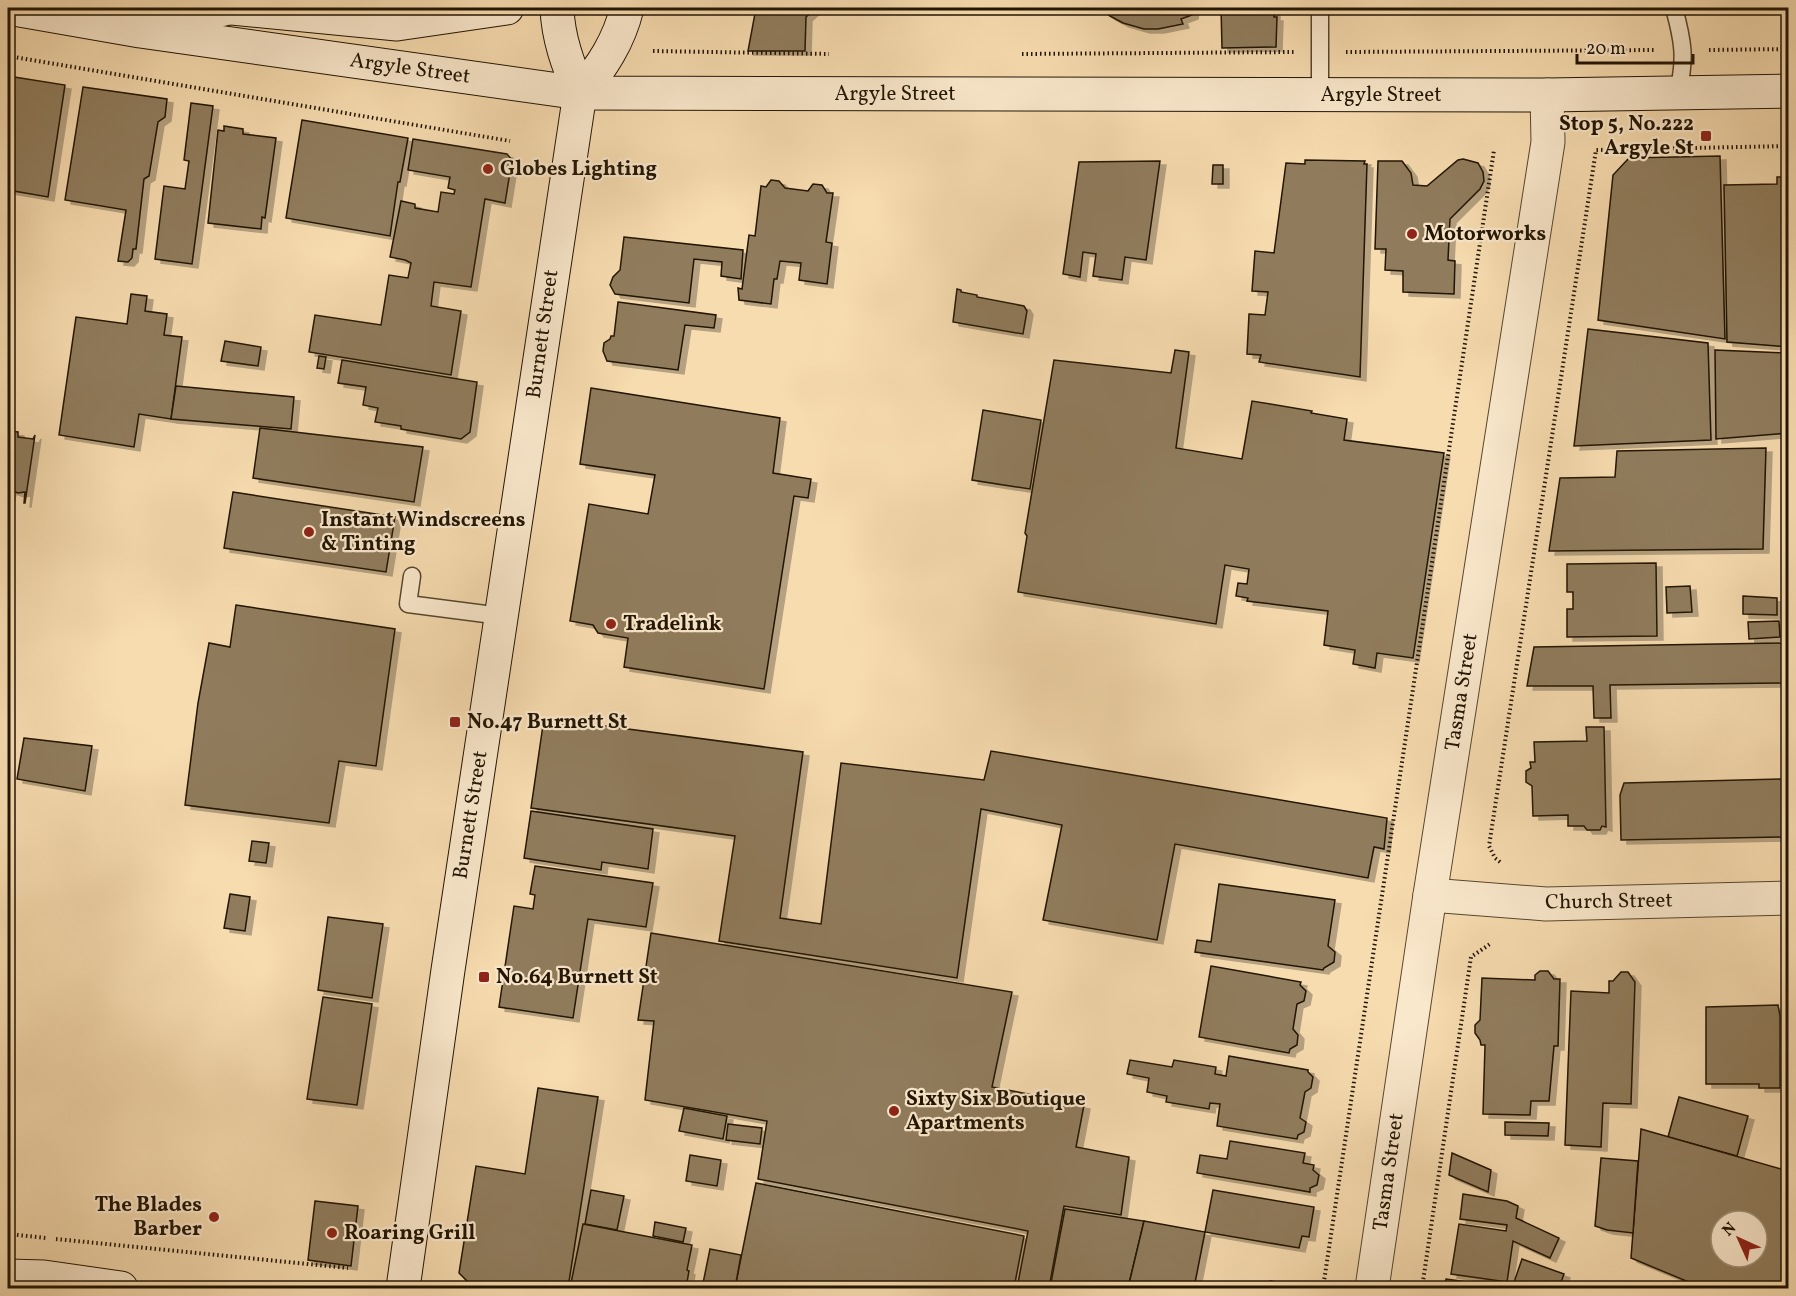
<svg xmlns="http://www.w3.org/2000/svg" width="1796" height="1296" font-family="Vollkorn,serif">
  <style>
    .building { fill: #907c5d; stroke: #211403; stroke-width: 1.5; fill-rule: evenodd; filter: url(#shadow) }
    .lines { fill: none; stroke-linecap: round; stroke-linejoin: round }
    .lane-casing { stroke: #56462e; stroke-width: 19 }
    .street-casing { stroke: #56462e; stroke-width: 35 }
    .secondary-casing { stroke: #211403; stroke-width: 35 }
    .path { stroke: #211403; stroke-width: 4; stroke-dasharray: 1.5 3; stroke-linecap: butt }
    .lane { stroke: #fae8cc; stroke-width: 16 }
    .street { stroke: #fae8cc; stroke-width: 33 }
    .secondary { stroke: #fae8cc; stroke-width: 33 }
    .poi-dot { fill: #8f2418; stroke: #fae8cc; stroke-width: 2 }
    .labels { text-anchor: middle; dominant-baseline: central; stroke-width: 4.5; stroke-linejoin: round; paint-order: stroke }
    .street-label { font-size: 21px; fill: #211403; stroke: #fae8cc }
    .poi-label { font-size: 21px; font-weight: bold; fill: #211403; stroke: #fae8cc; text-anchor: start }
  </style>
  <defs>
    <filter id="shadow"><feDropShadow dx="6" dy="4" stdDeviation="0" flood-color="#0004"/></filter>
  </defs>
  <rect width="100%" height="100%" fill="#f7dcb0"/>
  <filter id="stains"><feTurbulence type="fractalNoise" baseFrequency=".00333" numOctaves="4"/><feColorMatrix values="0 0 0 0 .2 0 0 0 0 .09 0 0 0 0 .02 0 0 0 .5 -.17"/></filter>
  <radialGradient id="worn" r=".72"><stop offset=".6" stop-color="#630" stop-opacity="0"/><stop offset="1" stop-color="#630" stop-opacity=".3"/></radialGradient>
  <!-- building -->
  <g class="building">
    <polygon points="756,8 816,8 806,17 805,51 748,51"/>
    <polygon points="1100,8 1193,8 1192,15 1181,19 1183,24 1158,29 1144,29 1123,23 1110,16"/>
    <polygon points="1221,8 1274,8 1274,17 1277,17 1276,47 1222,48"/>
    <polygon points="8,76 65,85 48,197 8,190"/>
    <polygon points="83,87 167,99 165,117 158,122 149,176 144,179 136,249 133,249 132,258 128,262 118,261 126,210 65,200"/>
    <polygon points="191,103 213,106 192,264 155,259 164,186 185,189 189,161 184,160"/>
    <polygon points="302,120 408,138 400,182 398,182 390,236 286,218"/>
    <polygon points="224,126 243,129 243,134 276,138 265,218 262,217 261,229 208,223 218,130 224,131"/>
    <polygon points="413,139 507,154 512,160 505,203 485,199 471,287 434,282 431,306 461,311 451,375 309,352 315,315 381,325 389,275 408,278 411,263 405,260 390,257 401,201 415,204 415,208 438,212 441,192 454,194 455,190 448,188 450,177 408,170"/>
    <polygon points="1720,156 1725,339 1598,320 1613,175 1629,158"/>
    <polygon points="1463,159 1478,163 1483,172 1484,181 1480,189 1450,219 1448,260 1455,261 1454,294 1403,292 1403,271 1385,270 1386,249 1375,249 1378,161 1402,161 1411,173 1413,185 1427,186 1458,160"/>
    <polygon points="1305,160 1365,161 1364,164 1367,164 1360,377 1259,362 1261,355 1247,354 1249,314 1265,315 1268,292 1252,291 1255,251 1274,253 1286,163 1305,164"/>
    <polygon points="1160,161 1146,260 1125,257 1122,280 1093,276 1096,254 1083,252 1080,277 1063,274 1079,162"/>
    <polygon points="1213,165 1223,165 1223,184 1212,184"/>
    <polygon points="1777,177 1788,177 1788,347 1727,342 1724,185 1777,184"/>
    <polygon points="771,180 779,181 785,188 808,191 813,184 822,185 827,193 833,193 826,242 832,243 827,284 799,280 801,263 780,261 777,279 774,279 771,304 739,300 738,288 742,289 749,235 755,236 761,186 766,187"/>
    <polygon points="624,237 743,250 741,279 721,276 722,262 694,259 689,303 615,294 610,285 613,277 620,270"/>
    <polygon points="957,289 961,290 961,292 977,295 977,297 1024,306 1027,311 1023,334 953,322"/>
    <polygon points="131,294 147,296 145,311 167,314 164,335 182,337 171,419 139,414 134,447 59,435 76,317 127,324"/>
    <polygon points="618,302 716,315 714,328 685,325 678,370 607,361 603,351 604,343 610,339 611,336 614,336"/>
    <polygon points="1588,329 1708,343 1711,440 1574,446"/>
    <polygon points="225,341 261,347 258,366 221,361"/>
    <polygon points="1175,350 1189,352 1176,448 1242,459 1252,401 1312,411 1311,413 1347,419 1344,440 1444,453 1413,658 1377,653 1375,668 1353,664 1355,650 1324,645 1328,611 1247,601 1248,598 1236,596 1238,583 1247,584 1249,569 1225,565 1216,624 1018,592 1027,536 1025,533 1054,360 1171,373"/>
    <polygon points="1715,350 1788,353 1788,433 1716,439"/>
    <polygon points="319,356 326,357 324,369 317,368"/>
    <polygon points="342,360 477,382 470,432 461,439 401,429 401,426 375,422 378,408 363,405 366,387 338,383"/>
    <polygon points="176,386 294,397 291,429 171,419"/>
    <polygon points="591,388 780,418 773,473 811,479 808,498 794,496 764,689 624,667 628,638 598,633 593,625 570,621 589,504 648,514 655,475 580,464"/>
    <polygon points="983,410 1041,420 1030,489 972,480"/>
    <polygon points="260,428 423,447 414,502 253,478"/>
    <polygon points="8,431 18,432 18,437 33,439 35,435 25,503 24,503 25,492 18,493 10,490 8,501"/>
    <polygon points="1766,448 1763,549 1549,551 1560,478 1615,477 1617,451"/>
    <polygon points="233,492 395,517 386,572 224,548"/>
    <polygon points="1656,563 1657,636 1567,637 1567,609 1573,609 1573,592 1567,592 1567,564"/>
    <polygon points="1690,586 1692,612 1667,613 1666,587"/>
    <polygon points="1743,596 1777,598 1777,615 1743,614"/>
    <polygon points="236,605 395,629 376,766 339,761 329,823 185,805 198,703 209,643 230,647"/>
    <polygon points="1779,621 1780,637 1749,639 1748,622"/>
    <polygon points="1787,643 1788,683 1610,685 1611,718 1594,718 1593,686 1527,686 1534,647"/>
    <polygon points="544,718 803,752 780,918 821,924 841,763 984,780 991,751 1387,818 1384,849 1374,847 1368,878 1175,844 1157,940 1043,920 1062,825 981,809 957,978 719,941 735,836 531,808"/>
    <polygon points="1586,727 1604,727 1606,827 1602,826 1600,830 1587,830 1584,826 1568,826 1568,815 1533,816 1532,786 1526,782 1526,771 1531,768 1530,762 1535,762 1534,742 1587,741"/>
    <polygon points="24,738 92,746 85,791 17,779"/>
    <polygon points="1782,779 1784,787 1785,837 1621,840 1620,795 1624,783"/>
    <polygon points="531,811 653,829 648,869 602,862 601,870 524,858"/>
    <polygon points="252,841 269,843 266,863 249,861"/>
    <polygon points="535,866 653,883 646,927 588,919 573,1018 499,1007 514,906 533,909 535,895 530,894"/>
    <polygon points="1219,884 1335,900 1328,946 1335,952 1334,962 1324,968 1323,970 1195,952 1197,940 1211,942"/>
    <polygon points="230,894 250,897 245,931 224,928"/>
    <polygon points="328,917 383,924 372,998 318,990"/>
    <polygon points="651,933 1012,992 992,1087 1084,1105 1076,1147 1129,1157 1121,1215 1064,1206 1049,1288 1017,1288 1028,1231 758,1179 767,1121 645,1100 654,1021 638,1020"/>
    <polygon points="1211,966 1301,982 1300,985 1306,991 1304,1001 1297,1004 1293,1029 1298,1035 1297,1045 1290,1049 1289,1053 1199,1037"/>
    <polygon points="1540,971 1548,971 1554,979 1560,979 1558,1046 1554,1046 1549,1101 1531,1101 1530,1115 1483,1114 1485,1045 1481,1045 1480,1040 1475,1033 1475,1025 1480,1020 1482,978 1535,980 1535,975"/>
    <polygon points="1621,972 1628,972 1635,982 1631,1104 1603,1103 1601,1147 1565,1145 1571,991 1609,993 1609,981 1613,981"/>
    <polygon points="323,997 372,1004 357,1105 307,1099"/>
    <polygon points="1778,1005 1780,1016 1780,1088 1759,1088 1759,1084 1706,1084 1706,1007"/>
    <polygon points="1229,1056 1308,1070 1308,1072 1313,1077 1311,1088 1305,1092 1300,1118 1306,1122 1304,1132 1298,1135 1297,1139 1217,1126 1220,1104 1210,1103 1209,1109 1166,1102 1167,1096 1147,1092 1149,1078 1127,1074 1130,1060 1172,1067 1174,1060 1216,1067 1215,1074 1226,1076"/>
    <polygon points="538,1088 598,1097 568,1288 508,1288 468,1282 459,1273 476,1166 525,1174"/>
    <polygon points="1679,1097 1748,1116 1737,1156 1668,1137"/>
    <polygon points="684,1108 727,1116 723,1139 679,1131"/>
    <polygon points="1505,1122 1549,1123 1548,1136 1505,1135"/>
    <polygon points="728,1124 762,1128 760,1144 726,1140"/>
    <path d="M1641,1129l147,42v117h-85l-72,-30zM1721,1221h36v36h-36z"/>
    <polygon points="1230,1141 1305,1153 1303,1163 1314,1165 1313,1170 1319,1175 1317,1185 1310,1188 1310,1192 1197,1173 1200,1155 1227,1159"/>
    <polygon points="1452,1153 1491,1170 1488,1192 1449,1175"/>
    <polygon points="690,1155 721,1160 717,1186 686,1181"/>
    <polygon points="1601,1158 1638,1161 1633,1233 1607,1230 1595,1226"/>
    <polygon points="756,1183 1024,1236 1014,1288 735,1288"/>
    <polygon points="591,1190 624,1196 617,1230 585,1224"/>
    <polygon points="1213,1190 1314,1207 1309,1237 1302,1236 1299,1248 1205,1232"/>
    <polygon points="1463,1194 1507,1201 1518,1206 1516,1218 1559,1238 1550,1258 1513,1241 1507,1282 1451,1274 1459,1224 1506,1231 1507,1225 1460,1219"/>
    <polygon points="315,1201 358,1206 351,1266 308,1260"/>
    <polygon points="1065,1209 1144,1221 1128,1288 1050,1288"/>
    <polygon points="1144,1221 1205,1232 1194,1288 1128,1288"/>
    <polygon points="655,1222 686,1228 683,1242 653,1236"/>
    <polygon points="583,1224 692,1245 687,1270 689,1271 686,1288 570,1288"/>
    <polygon points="710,1249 741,1255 735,1288 702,1288"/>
    <polygon points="1522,1259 1564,1274 1559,1288 1522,1288 1513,1285"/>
    <polygon points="1446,1279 1510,1288 1511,1288 1444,1288"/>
    <polygon points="1270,1281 1316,1288 1253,1288 1254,1282 1270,1284"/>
  </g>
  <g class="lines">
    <defs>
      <g id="lane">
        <polyline points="1320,8 1320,95"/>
        <path d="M1674,8c9,33 12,50 4,84"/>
        <polyline points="412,576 408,604 501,616"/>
      </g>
      <g id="street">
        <polyline points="1430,895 1546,904 1788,898"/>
        <polyline points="1372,1288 1430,895 1548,142 1547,95"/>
      </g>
      <g id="secondary">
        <polyline points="8,8 140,31 580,93 1547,95 1788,91"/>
        <polyline points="232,8 397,24 507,8"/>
        <polyline points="154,27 228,8"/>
        <path d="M580,93c22,-26 39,-52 47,-85"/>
        <polyline points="8,1276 44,1277 121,1288"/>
        <path d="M403,1288l45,-318 132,-877c-12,-28 -22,-55 -23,-85"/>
      </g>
    </defs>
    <!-- lane casing -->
    <use href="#lane" class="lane-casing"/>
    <!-- street casing -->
    <use href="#street" class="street-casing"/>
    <!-- secondary casing -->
    <use href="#secondary" class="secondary-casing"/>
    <!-- path -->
    <g class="path">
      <polyline points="1709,50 1788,49"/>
      <polyline points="653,51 829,54"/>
      <polyline points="1346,52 1654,50"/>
      <polyline points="1022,54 1294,52"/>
      <polyline points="8,56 510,141"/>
      <polyline points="1500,862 1495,858 1489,846 1596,150 1788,146"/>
      <polyline points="8,1234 46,1238"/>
      <polyline points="56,1239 348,1268"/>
      <polyline points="1323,1288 1494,150"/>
      <polyline points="1422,1288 1471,957 1490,944"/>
    </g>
    <!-- lane -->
    <use href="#lane" class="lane"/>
    <!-- street -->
    <use href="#street" class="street"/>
    <!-- secondary -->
    <use href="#secondary" class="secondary"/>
  </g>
  <!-- markers -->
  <g class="poi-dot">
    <rect x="1700" y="130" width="12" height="12" rx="3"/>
    <circle cx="488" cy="169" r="6"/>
    <circle cx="1412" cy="234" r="6"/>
    <circle cx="309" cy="532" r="6"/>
    <circle cx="611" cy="624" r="6"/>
    <rect x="449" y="716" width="12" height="12" rx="3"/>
    <rect x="478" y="971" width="12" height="12" rx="3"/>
    <circle cx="894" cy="1111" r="6"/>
    <circle cx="214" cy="1217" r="6"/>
    <circle cx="332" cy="1233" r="6"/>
  </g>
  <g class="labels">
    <!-- street labels -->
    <g class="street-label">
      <text transform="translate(410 69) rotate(8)">Argyle Street</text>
      <text x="895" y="94">Argyle Street</text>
      <text x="1381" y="95">Argyle Street</text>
      <text transform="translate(543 334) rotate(-82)">Burnett Street</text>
      <text transform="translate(1462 692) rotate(-81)">Tasma Street</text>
      <text transform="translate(471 815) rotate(-81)">Burnett Street</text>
      <text transform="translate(1609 902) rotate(-1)">Church Street</text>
      <text transform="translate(1389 1172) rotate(-82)">Tasma Street</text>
    </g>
    <!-- poi labels -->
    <g class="poi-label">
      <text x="1694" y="124" text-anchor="end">Stop 5, No.222<tspan x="1694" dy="24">Argyle St</tspan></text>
      <text x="500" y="169">Globes Lighting</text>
      <text x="1424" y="234">Motorworks</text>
      <text x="321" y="520">Instant Windscreens<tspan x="321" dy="24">&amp; Tinting</tspan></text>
      <text x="623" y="624">Tradelink</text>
      <text x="467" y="722">No.47 Burnett St</text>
      <text x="496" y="977">No.64 Burnett St</text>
      <text x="906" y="1099">Sixty Six Boutique<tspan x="906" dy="24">Apartments</tspan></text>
      <text x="202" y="1205" text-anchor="end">The Blades<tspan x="202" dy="24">Barber</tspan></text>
      <text x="344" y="1233">Roaring Grill</text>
    </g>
  </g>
  <!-- margin -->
  <rect width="1796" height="1296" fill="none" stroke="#f7dcb0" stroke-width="30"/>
  <rect x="9" y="9" width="1778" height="1278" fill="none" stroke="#211403" stroke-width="3"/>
  <rect x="15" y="15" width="1766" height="1266" fill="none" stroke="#211403" stroke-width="1.5"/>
  <!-- north arrow -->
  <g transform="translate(1739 1239) rotate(315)"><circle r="28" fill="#fae8cc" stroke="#a3937c" stroke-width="1.5"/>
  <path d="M0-4.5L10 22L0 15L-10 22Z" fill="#8f2418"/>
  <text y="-9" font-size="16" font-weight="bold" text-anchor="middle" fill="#211403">N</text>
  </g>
  <!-- scale -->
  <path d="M1577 54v9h116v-9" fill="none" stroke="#211403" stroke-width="3"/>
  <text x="1586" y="54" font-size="18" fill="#211403" stroke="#fae8cc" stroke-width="4.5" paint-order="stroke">20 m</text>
  <rect width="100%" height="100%" filter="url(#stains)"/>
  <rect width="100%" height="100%" fill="url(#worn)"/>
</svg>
